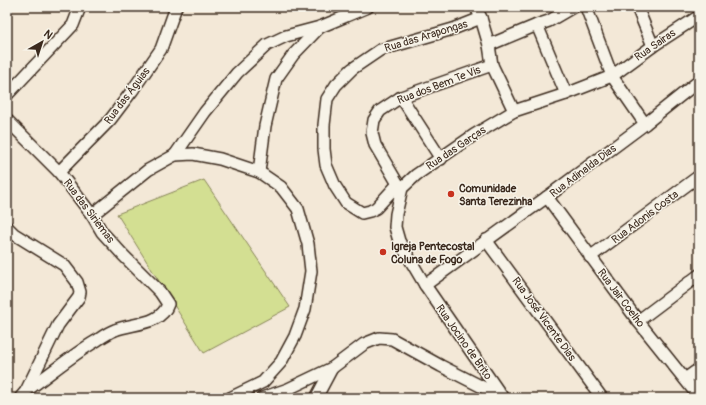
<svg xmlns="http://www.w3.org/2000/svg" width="706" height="405" font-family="Pangolin,sans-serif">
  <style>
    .green { fill: #d3df92; stroke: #878458 }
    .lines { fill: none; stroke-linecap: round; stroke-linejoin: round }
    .minor-casing { stroke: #3b2a1e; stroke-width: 14 }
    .minor { stroke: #f7f3e8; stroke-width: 11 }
    .poi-dot { fill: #c8321e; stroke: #f7f3e8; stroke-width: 1.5 }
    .labels { text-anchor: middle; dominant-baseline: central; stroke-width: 3; stroke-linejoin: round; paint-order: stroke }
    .street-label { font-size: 11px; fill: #3b2a1e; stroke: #f7f3e8 }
    .poi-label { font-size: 11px; font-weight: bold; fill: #3b2a1e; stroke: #f7f3e8; text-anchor: start }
  </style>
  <rect width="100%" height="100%" fill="#f3e8d7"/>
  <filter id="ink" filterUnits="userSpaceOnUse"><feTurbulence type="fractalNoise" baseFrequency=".025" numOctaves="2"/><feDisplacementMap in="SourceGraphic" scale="8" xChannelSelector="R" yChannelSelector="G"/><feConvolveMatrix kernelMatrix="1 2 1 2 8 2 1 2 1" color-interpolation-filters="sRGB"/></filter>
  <g filter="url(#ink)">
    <!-- green -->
    <polygon class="green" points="204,180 290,307 204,353 117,214"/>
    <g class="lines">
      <defs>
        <g id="minor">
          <polyline points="476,7 481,18 489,45 492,65 514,111"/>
          <polyline points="586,7 612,76 645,124"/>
          <polyline points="637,7 653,46"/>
          <polyline points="537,25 566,94"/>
          <polyline points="489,45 537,25 549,21 573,7"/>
          <polyline points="7,95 73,25 80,7"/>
          <polyline points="401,97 441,159"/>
          <path d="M7,120l52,52 33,43 10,17 21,23 37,37 8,12c-7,21 -35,19 -53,26 -6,2 -13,7 -19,11 -24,14 -46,33 -70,50"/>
          <polyline points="175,155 205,112 237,73 267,45 286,36 320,27"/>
          <polyline points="59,172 110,120 132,91 161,49 176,7"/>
          <polyline points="259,172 265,126 276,79 293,55 320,27 368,7"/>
          <polyline points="398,184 376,208 370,211 362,213 346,203 335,186 326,165 324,149 324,125 327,99 336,85 352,69 380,50 453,29 481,18"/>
          <polyline points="402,188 398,184 375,145 372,133 374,120 380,111 401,97 492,65"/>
          <polyline points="547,197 638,321 699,397"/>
          <polyline points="92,215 148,170 175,155 193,154 220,159 259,172 281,187 298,209 308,244 311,271 305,309 295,336 281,362 263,382 230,398"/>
          <polyline points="7,227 14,234 64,265 77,282 80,292 79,297 58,325 26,391 20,398"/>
          <polyline points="486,240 602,398"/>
          <polyline points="590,257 699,176"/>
          <polyline points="425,285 547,197 645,124 699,81"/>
          <polyline points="638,321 699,275"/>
          <polyline points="685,379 699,369"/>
          <polyline points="262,398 288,389 332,368 364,344 379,338 392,339 441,366 500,396"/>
          <polyline points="316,398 332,368"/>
          <polyline points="503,398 425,285 399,241 395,227 396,214 402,188 416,175 474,135 514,111 566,94 612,76 653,46 699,16"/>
        </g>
      </defs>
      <!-- minor casing -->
      <use href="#minor" class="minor-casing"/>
      <!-- minor -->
      <use href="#minor" class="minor"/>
    </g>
  </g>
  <!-- markers -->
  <g class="poi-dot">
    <circle cx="451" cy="194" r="4"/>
    <circle cx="383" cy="252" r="4"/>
  </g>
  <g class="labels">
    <!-- street labels -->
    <g class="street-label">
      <text transform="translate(426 36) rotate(-17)">Rua das Arapongas</text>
      <text transform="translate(655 45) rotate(-35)">Rua Sairas</text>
      <text transform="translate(439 85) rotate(-21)">Rua dos Bem Te Vis</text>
      <text transform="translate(127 96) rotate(-53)">Rua das Águias</text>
      <text transform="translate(456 148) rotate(-34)">Rua das Garças</text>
      <text transform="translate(583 171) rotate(-37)">Rua Adinalda Dias</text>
      <text transform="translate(89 211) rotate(53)">Rua das Siriemas</text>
      <text transform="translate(645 217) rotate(-37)">Rua Adonis Costa</text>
      <text transform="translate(621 298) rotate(53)">Rua Jair Coelho</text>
      <text transform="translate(544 319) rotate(54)">Rua José Vicente Dias</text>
      <text transform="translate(464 342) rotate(55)">Rua Jocino de Brito</text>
    </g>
    <!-- poi labels -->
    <g class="poi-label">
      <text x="459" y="188">Comunidade<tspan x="459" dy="13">Santa Terezinha</tspan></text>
      <text x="391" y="246">Igreja Pentecostal<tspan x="391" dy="13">Coluna de Fogo</tspan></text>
    </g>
  </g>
  <!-- margin -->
  <rect width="706" height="405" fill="none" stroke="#f7f3e8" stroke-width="24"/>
  <rect x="12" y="12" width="682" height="381" fill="none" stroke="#3b2a1e" stroke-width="1.5" filter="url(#ink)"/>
  <!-- north arrow -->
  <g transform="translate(42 42) rotate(39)" stroke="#f7f3e8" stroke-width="3" paint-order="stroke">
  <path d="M0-3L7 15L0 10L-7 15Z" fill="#3b2a1e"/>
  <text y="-6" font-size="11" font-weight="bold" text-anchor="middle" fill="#3b2a1e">N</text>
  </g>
</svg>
